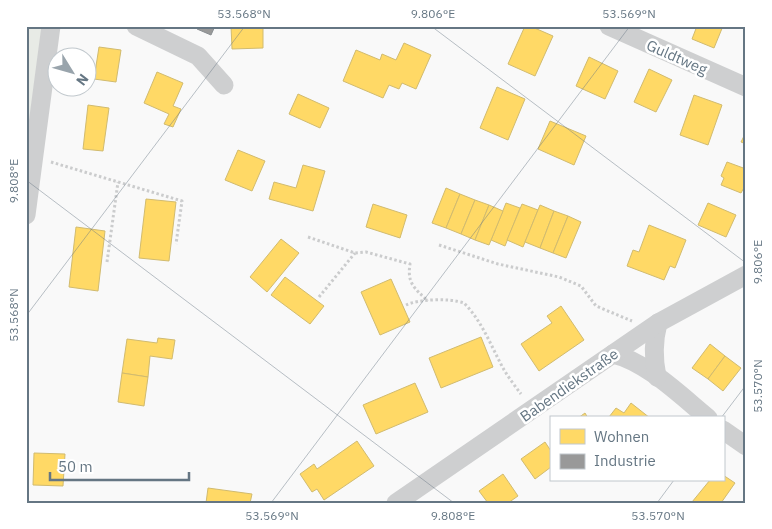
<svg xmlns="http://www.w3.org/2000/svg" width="772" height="529" font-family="'IBM Plex Sans',sans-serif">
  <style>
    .green { fill: #e8ebe6 }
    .homes { fill: #ffd966; stroke: #d1bb6f }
    .industry { fill: #999; stroke: #898e92 }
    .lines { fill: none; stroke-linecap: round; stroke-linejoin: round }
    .path { stroke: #cbcccd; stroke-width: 3; stroke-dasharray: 2.5 2.5; stroke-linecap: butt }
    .minor { stroke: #cecfd0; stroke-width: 19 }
    .ticks { fill: none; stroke: #657683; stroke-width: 1; stroke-opacity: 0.45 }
    .labels { text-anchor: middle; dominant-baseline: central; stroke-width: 5; stroke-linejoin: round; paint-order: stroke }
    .street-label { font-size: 15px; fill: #657683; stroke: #fff }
    .neatline { fill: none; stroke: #657683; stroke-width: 2 }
    .ticks-label { font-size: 12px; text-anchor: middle; fill: #657683 }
  </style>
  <rect width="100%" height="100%" fill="#f9f9f9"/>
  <!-- green -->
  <polygon class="green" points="26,26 42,26 26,147"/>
  <!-- homes -->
  <g class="homes">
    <polygon points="231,26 263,26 263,48 232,49"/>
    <polygon points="525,26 530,26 553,36 535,76 508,64"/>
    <polygon points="697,26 723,26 714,48 692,39"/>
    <polygon points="404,43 431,55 416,89 402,83 399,89 389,85 383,98 343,81 356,50 380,60 382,54 396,60"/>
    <polygon points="99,47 121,50 116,82 94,79"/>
    <polygon points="589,57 618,71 605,99 576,86"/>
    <polygon points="649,69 672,80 656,112 634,102"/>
    <polygon points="157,72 183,83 173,106 181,109 173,127 164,124 169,114 144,103"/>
    <polygon points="497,87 525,99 508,140 480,128"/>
    <polygon points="298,94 329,108 320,128 289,114"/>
    <polygon points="694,95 722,105 708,145 680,135"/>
    <polygon points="88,105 109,108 103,151 83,149"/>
    <polygon points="550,121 586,136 574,165 538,149"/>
    <polygon points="746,132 746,144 741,142"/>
    <polygon points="238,150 265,161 252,191 225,180"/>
    <polygon points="727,162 746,169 746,184 741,193 721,185 724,178 721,176"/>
    <polygon points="303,165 325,171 313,211 269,199 274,182 296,188"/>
    <polygon points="446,188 460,194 446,228 432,223"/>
    <polygon points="460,194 475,200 461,234 446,228"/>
    <polygon points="146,199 176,202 169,261 139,258"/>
    <polygon points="475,200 489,205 475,240 461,234"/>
    <polygon points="506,203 520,208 505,246 491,240"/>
    <polygon points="708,203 736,215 726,237 698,225"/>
    <polygon points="373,204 407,215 400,238 366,227"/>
    <polygon points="522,204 538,210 523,247 507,240"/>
    <polygon points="489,205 503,211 489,245 475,240"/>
    <polygon points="540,205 554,211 540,248 525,242"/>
    <polygon points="554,211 568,216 553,253 540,248"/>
    <polygon points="568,216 581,222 566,258 553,253"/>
    <polygon points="649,225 686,240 675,268 670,266 664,280 627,266 633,250 639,252"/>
    <polygon points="76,227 105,231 98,291 69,287"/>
    <polygon points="281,239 299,253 267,292 250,277"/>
    <polygon points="285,277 324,306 310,324 271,295"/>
    <polygon points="391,279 410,322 380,335 361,292"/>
    <polygon points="561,306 584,340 539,371 521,344 552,323 547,316"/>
    <polygon points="481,337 493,367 441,388 429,358"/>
    <polygon points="158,338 175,340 172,359 150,356 148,377 122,373 127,339 157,343"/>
    <polygon points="710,344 725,356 708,379 692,368"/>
    <polygon points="725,356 741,368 723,391 708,379"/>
    <polygon points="122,373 148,377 144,406 118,402"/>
    <polygon points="415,383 428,412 376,434 363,405"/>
    <polygon points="631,403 650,418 609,417 616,408 624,413"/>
    <polygon points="585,413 588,418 578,418"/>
    <polygon points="357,441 374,466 324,500 317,489 312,492 300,474 314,464 317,469"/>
    <polygon points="545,442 551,451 551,467 535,479 521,459"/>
    <polygon points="34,453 65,454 63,486 33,485"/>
    <polygon points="503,474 518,496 508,503 488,503 479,491"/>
    <polygon points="723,475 735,483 721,503 692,502 710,480 723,480"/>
    <polygon points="208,488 252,494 250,503 206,503"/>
  </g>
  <!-- industry -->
  <polygon class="industry" points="198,26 215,26 211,35 197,29"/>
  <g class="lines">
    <!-- path -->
    <g class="path">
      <polyline points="51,162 182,201 176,244"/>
      <path d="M308,237l47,16 11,-1 44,12c-3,19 4,24 18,37"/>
      <polyline points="439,245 498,264 559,277 581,286 596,306 632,321"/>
      <polyline points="107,262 118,182"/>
      <polyline points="319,297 355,253"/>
      <path d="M406,305c13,-6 44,-7 58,-2 18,18 27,43 39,65 5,9 12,18 18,26"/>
    </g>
    <!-- minor -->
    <g class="minor">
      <polyline points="136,26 198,56 224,85"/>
      <polyline points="609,26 746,87"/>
      <polyline points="26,215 51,26"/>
      <path d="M613,354c34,8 68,42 95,64"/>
      <path d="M657,377c-4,-19 -4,-35 1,-54"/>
      <polyline points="723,430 746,446"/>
      <polyline points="396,503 658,323 746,275"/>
    </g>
  </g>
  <!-- ticks -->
  <path class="ticks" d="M431,26l315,237M26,180l428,323M26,316l219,-290M721,418l25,-33M271,503l359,-477M657,503l17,-23"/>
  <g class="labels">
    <!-- street labels -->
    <g class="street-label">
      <text transform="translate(677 57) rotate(24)">Guldtweg</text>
      <text transform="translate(569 385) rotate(-35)">Babendiekstraße</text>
    </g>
  </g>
  <!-- border -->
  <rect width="772" height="529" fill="none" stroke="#ffffff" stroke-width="55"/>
  <!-- legend -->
  <rect x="550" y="416" width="175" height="65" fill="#ffffff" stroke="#c1c8cd"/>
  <rect x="560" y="429" width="25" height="15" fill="#ffd966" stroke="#c1c8cd"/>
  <text x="594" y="442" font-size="15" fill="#657683">Wohnen</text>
  <rect x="560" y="454" width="25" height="15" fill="#999999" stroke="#c1c8cd"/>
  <text x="594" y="466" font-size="15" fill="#657683">Industrie</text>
  <!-- north arrow -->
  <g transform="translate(72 72) rotate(127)"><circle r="24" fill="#ffffff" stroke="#c1c8cd"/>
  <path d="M0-4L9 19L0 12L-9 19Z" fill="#99a4ac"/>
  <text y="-8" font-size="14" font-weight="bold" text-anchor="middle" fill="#657683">N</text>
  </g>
  <!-- scale -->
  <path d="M50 472v8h139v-8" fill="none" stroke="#657683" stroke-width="2.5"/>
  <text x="58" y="472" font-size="15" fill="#657683" stroke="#ffffff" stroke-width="4" paint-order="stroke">50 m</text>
  <rect x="28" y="28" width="716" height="474" class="neatline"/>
  <g class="ticks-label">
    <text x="244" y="18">53.568°N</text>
    <text x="433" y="18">9.806°E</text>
    <text x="629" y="18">53.569°N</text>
    <text transform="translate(14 181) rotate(-90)" y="4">9.808°E</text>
    <text transform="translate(758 262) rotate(-90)" y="4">9.806°E</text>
    <text transform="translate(14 315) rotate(-90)" y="4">53.568°N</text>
    <text transform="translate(758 386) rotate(-90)" y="4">53.570°N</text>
    <text x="272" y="520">53.569°N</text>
    <text x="453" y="520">9.808°E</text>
    <text x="658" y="520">53.570°N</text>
  </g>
</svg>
